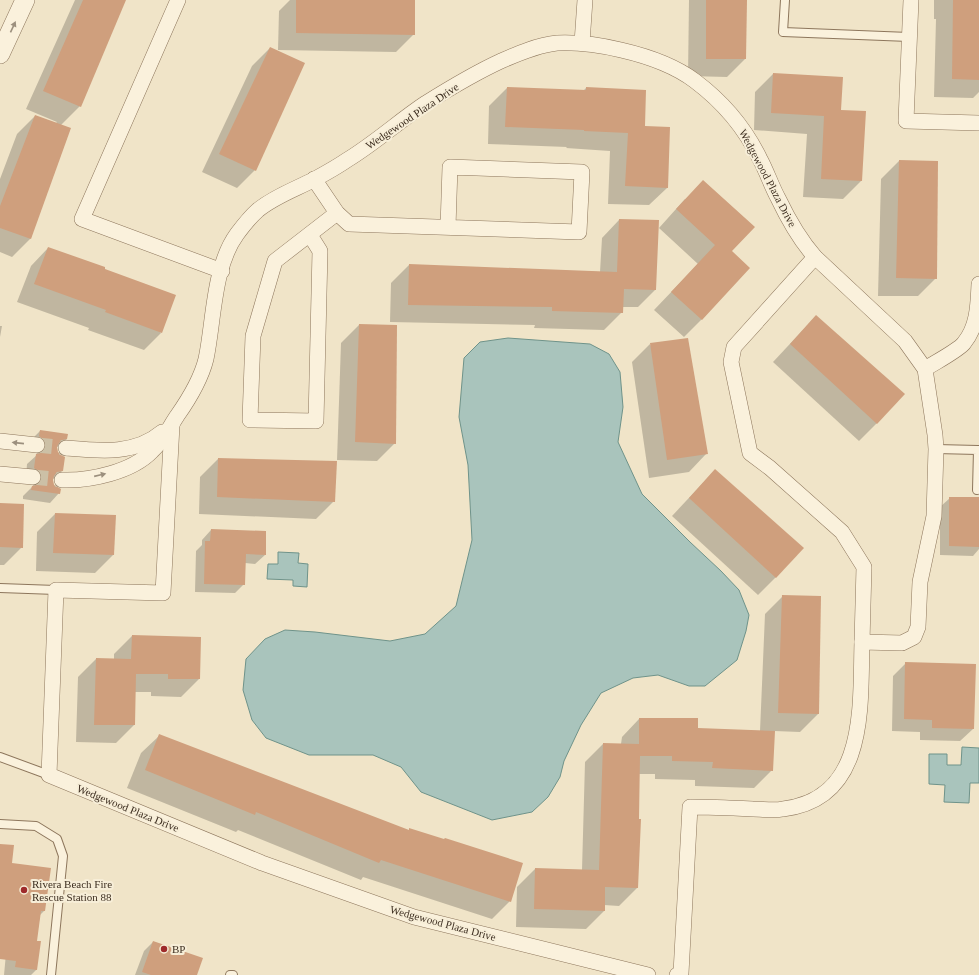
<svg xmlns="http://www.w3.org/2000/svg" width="979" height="975" font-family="Georgia,serif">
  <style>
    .water { fill: #a9c4bc; stroke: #6f938a }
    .shadow { fill: #0003 }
    .building { fill: #cf9f7d }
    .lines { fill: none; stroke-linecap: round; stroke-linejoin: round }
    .minor-tunnel { stroke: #ccc0a6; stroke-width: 15; stroke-dasharray: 15 8; stroke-linecap: butt }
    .service-casing { stroke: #8d765c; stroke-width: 10 }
    .minor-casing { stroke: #8d765c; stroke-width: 16 }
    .tertiary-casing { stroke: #8d765c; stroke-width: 20 }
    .service { stroke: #faf1dc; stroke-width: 8 }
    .minor { stroke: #faf1dc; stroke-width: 15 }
    .tertiary { stroke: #faf1dc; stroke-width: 19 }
    .oneway { fill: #9c907e }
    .poi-dot { fill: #9e2a2b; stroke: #f7eed8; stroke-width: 1.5 }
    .labels { text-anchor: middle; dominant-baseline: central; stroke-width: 4; stroke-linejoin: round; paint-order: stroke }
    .street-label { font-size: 11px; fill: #3d2e20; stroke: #f7eed8 }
    .poi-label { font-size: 11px; fill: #3d2e20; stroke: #f7eed8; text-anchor: start }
  </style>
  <rect width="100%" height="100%" fill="#f0e4c8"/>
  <!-- water -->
  <g class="water">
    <polygon points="508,338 590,344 609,354 620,372 623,407 618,442 642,494 690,542 721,571 739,590 749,615 746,631 737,660 705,686 689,686 658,675 633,678 601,693 581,725 564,761 560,777 548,797 532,812 492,820 421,792 401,767 373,755 309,755 266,738 252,720 243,690 246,659 265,639 285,630 315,632 390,641 425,634 456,606 472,540 468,465 459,417 464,358 480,342"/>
    <polygon points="278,552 299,553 298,563 308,564 307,587 293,586 293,580 267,579 268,564 278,564"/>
    <polygon points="962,747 979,748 979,783 970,783 969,803 944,802 945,785 929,784 929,754 947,754 947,765 961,765"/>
  </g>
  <!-- shadow -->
  <g class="shadow">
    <polygon points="75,0 125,0 80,106 61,125 70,129 30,239 12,257 0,252 0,179 17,134 35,116 56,123 57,122 26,109"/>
    <polygon points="290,0 414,0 414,34 396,52 278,50 279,11"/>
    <polygon points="689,0 746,0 745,59 727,77 688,76"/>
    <polygon points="934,0 979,0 979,92 973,98 934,97 936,19 934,19"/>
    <polygon points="270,48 255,170 237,188 202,172 252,66"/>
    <polygon points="773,74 840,111 865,112 861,181 843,199 803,197 807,134 754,130 755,92"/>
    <polygon points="507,88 583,91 586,88 644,127 667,188 649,205 608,204 610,151 566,148 567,147 488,144 489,106"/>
    <polygon points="899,161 936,278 918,296 878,296 881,179"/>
    <polygon points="685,199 731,251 702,319 684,337 654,310 698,264 659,228"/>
    <polygon points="619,220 656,289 638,307 622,307 622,312 604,330 534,328 535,325 390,322 391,283 409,265 600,272 602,238"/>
    <polygon points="48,248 103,270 161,333 144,350 88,330 89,328 17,302 31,266"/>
    <polygon points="816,316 877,423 859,441 773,362"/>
    <polygon points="359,325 395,443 377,461 337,460 341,343"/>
    <polygon points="0,326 2,326 0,337"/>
    <polygon points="650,344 706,454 689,472 649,478 632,362"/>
    <polygon points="40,431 67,439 56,448 62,471 52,480 54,486 59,493 50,503 23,499 23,496 33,486 32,482 26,478 27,464 37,455 36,450 31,440"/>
    <polygon points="218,459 334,501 316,519 199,514 200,477"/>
    <polygon points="715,470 776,577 758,595 672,516"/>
    <polygon points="950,498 979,498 979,549 973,556 940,555 940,507"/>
    <polygon points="0,505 22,547 4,565 0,565"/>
    <polygon points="55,514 113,555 95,573 36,571 37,532"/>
    <polygon points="211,530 265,555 255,564 245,563 244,584 235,593 195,592 196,551 202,545 202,540"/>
    <polygon points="783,596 818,714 800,732 774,731 772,770 754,788 695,786 695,780 655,779 655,774 639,774 637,888 619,906 604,905 604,911 586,929 516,927 517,887 535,869 582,870 585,762 603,744 621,744 622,737 639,719 697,729 760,731 765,614"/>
    <polygon points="132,636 199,679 181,697 151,696 151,692 135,692 134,725 116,743 76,742 78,677 96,659 114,660 114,654"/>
    <polygon points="906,663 975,665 973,729 960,741 920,740 920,732 892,731 893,676"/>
    <polygon points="159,736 510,901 492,919 363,877 361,880 238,830 236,832 127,788 141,753"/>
    <polygon points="0,845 11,863 44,911 40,915 36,942 37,969 31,975 4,975 11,900 0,899"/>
    <polygon points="153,942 196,975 135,975 144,951"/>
  </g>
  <!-- building -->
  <g class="building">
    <polygon points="83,0 126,0 81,107 43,91"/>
    <polygon points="296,0 415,0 415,35 296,33"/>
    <polygon points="706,0 747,0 746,59 706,59"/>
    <polygon points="953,0 979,0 979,80 952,79"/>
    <polygon points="270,47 305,63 256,171 219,154"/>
    <polygon points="773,73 843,77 841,110 866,111 862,181 821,179 824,116 771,113"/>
    <polygon points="507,87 586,90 586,87 646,90 645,126 670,127 668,188 625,186 628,133 584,131 584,130 505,127"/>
    <polygon points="35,115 71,128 31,239 0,228 0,206"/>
    <polygon points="899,160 938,161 937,279 896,278"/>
    <polygon points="703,180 755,227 732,251 750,268 702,320 671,292 715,245 676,209"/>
    <polygon points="619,219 659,220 656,290 624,289 623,313 552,311 552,307 408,305 409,264 617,272"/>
    <polygon points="48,247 105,267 105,269 176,295 162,333 105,312 106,310 34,284"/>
    <polygon points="816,315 905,394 877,424 790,344"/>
    <polygon points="359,324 397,325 396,444 355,442"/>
    <polygon points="688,338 708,454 667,460 650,343"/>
    <polygon points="40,430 68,434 67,439 62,440 59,443 57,447 58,452 61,455 65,457 63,471 57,472 54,476 53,480 54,485 61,489 60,494 31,490 32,486 37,485 41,482 42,478 41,473 34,468 36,454 41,453 44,451 46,446 45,441 39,436"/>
    <polygon points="218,458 337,461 335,502 217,497"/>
    <polygon points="715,469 804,548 776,578 689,498"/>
    <polygon points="949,497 979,497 979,547 949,546"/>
    <polygon points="0,503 24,504 23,548 0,547"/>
    <polygon points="55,513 116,515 114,555 53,553"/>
    <polygon points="211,529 266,531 266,555 246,554 245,585 204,584 205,541 210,541"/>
    <polygon points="782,595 821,596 819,714 778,713"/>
    <polygon points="132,635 201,637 200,679 168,679 168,674 136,674 135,725 94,725 96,658 131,659"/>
    <polygon points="905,662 976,664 974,729 932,728 932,720 904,719"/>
    <polygon points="639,718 698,718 698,728 775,731 773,771 712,768 713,762 672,761 672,756 640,756 639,819 641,819 638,888 605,887 605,911 534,909 535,868 599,870 603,743 639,744"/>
    <polygon points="159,734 409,830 409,828 444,839 445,838 523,863 511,902 381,860 379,863 256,812 255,815 145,770"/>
    <polygon points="0,844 14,845 12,863 51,868 45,911 41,911 37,941 41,941 37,970 15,967 16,961 0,959"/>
    <polygon points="153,941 203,958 197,975 151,975 142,972"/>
  </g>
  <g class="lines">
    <!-- minor-tunnel -->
    <g class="minor-tunnel">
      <polyline points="37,445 66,448"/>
      <polyline points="33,477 62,480"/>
    </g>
    <defs>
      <g id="service">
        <polyline points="785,0 783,32 909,37"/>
        <polyline points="936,449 978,450 977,490"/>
        <polyline points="0,588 56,590"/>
        <polyline points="0,757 49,775"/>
        <polyline points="0,824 36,826 57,839 63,856 51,975"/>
        <polyline points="230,975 233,975"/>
      </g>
      <g id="minor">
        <polyline points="178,0 82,219 222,271"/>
        <polyline points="911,0 906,121 979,123"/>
        <polyline points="582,43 585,0"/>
        <polyline points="314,179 337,213 349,224 579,232 582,172 450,167 448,227"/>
        <polyline points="310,235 320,251 316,421 250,420 253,336 275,261 337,213"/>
        <polyline points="815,257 734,347 731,362 750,453 770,468 842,532 864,567 862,642"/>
        <path d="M925,369c9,-6 34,-19 39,-26 14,-17 14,-39 15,-59"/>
        <polyline points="172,425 163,593 56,590 49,775 262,863 414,917 648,975"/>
        <polyline points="0,441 37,445"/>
        <path d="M66,448c34,3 69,7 96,-16"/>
        <polyline points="0,474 33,477"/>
        <path d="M62,480c28,1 70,-8 90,-29 11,-10 17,-23 25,-35 12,-17 24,-37 29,-57 8,-38 7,-92 31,-125 6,-8 13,-17 21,-24 17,-14 38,-21 57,-31 11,-6 22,-12 32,-19 28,-17 52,-39 79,-57 24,-15 49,-30 75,-42 18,-8 37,-16 56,-18 22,-1 43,2 64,7 26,6 53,15 74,31 28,21 50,47 65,78 7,13 11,26 18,39 10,21 22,42 37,59l90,84 20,28 10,66 1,14 -2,67 -14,66 -2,45 -4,10 -12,6 -40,-1c-2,64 6,157 -79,167 -9,2 -20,0 -30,0 -21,-1 -42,-2 -63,-2l-9,166 -4,2"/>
      </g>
      <polyline id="tertiary" points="0,54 25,0"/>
    </defs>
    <!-- service casing -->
    <use href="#service" class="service-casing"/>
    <!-- minor casing -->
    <use href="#minor" class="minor-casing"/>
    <!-- tertiary casing -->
    <use href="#tertiary" class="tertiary-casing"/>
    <!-- service -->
    <use href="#service" class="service"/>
    <!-- minor -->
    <use href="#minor" class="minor"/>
    <!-- tertiary -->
    <use href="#tertiary" class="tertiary"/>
  </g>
  <!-- one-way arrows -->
  <defs><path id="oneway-solid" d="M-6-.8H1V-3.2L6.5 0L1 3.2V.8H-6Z"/></defs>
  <g class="oneway">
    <use href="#oneway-solid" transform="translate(13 27) rotate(-65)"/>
    <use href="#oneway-solid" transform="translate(18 443) rotate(-174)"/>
    <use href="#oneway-solid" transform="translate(100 475) rotate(-13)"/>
  </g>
  <!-- markers -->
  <g class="poi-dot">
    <circle cx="24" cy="890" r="4"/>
    <circle cx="164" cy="949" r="4"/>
  </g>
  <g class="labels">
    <!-- street labels -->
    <g class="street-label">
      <text transform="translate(412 116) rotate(-34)">Wedgewood Plaza Drive</text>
      <text transform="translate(768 178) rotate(62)">Wedgewood Plaza Drive</text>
      <text transform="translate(128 808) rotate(22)">Wedgewood Plaza Drive</text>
      <text transform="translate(443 923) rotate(15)">Wedgewood Plaza Drive</text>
    </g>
    <!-- poi labels -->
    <g class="poi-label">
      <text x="32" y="884">Rivera Beach Fire<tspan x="32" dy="13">Rescue Station 88</tspan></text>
      <text x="172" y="949">BP</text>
    </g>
  </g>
</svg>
